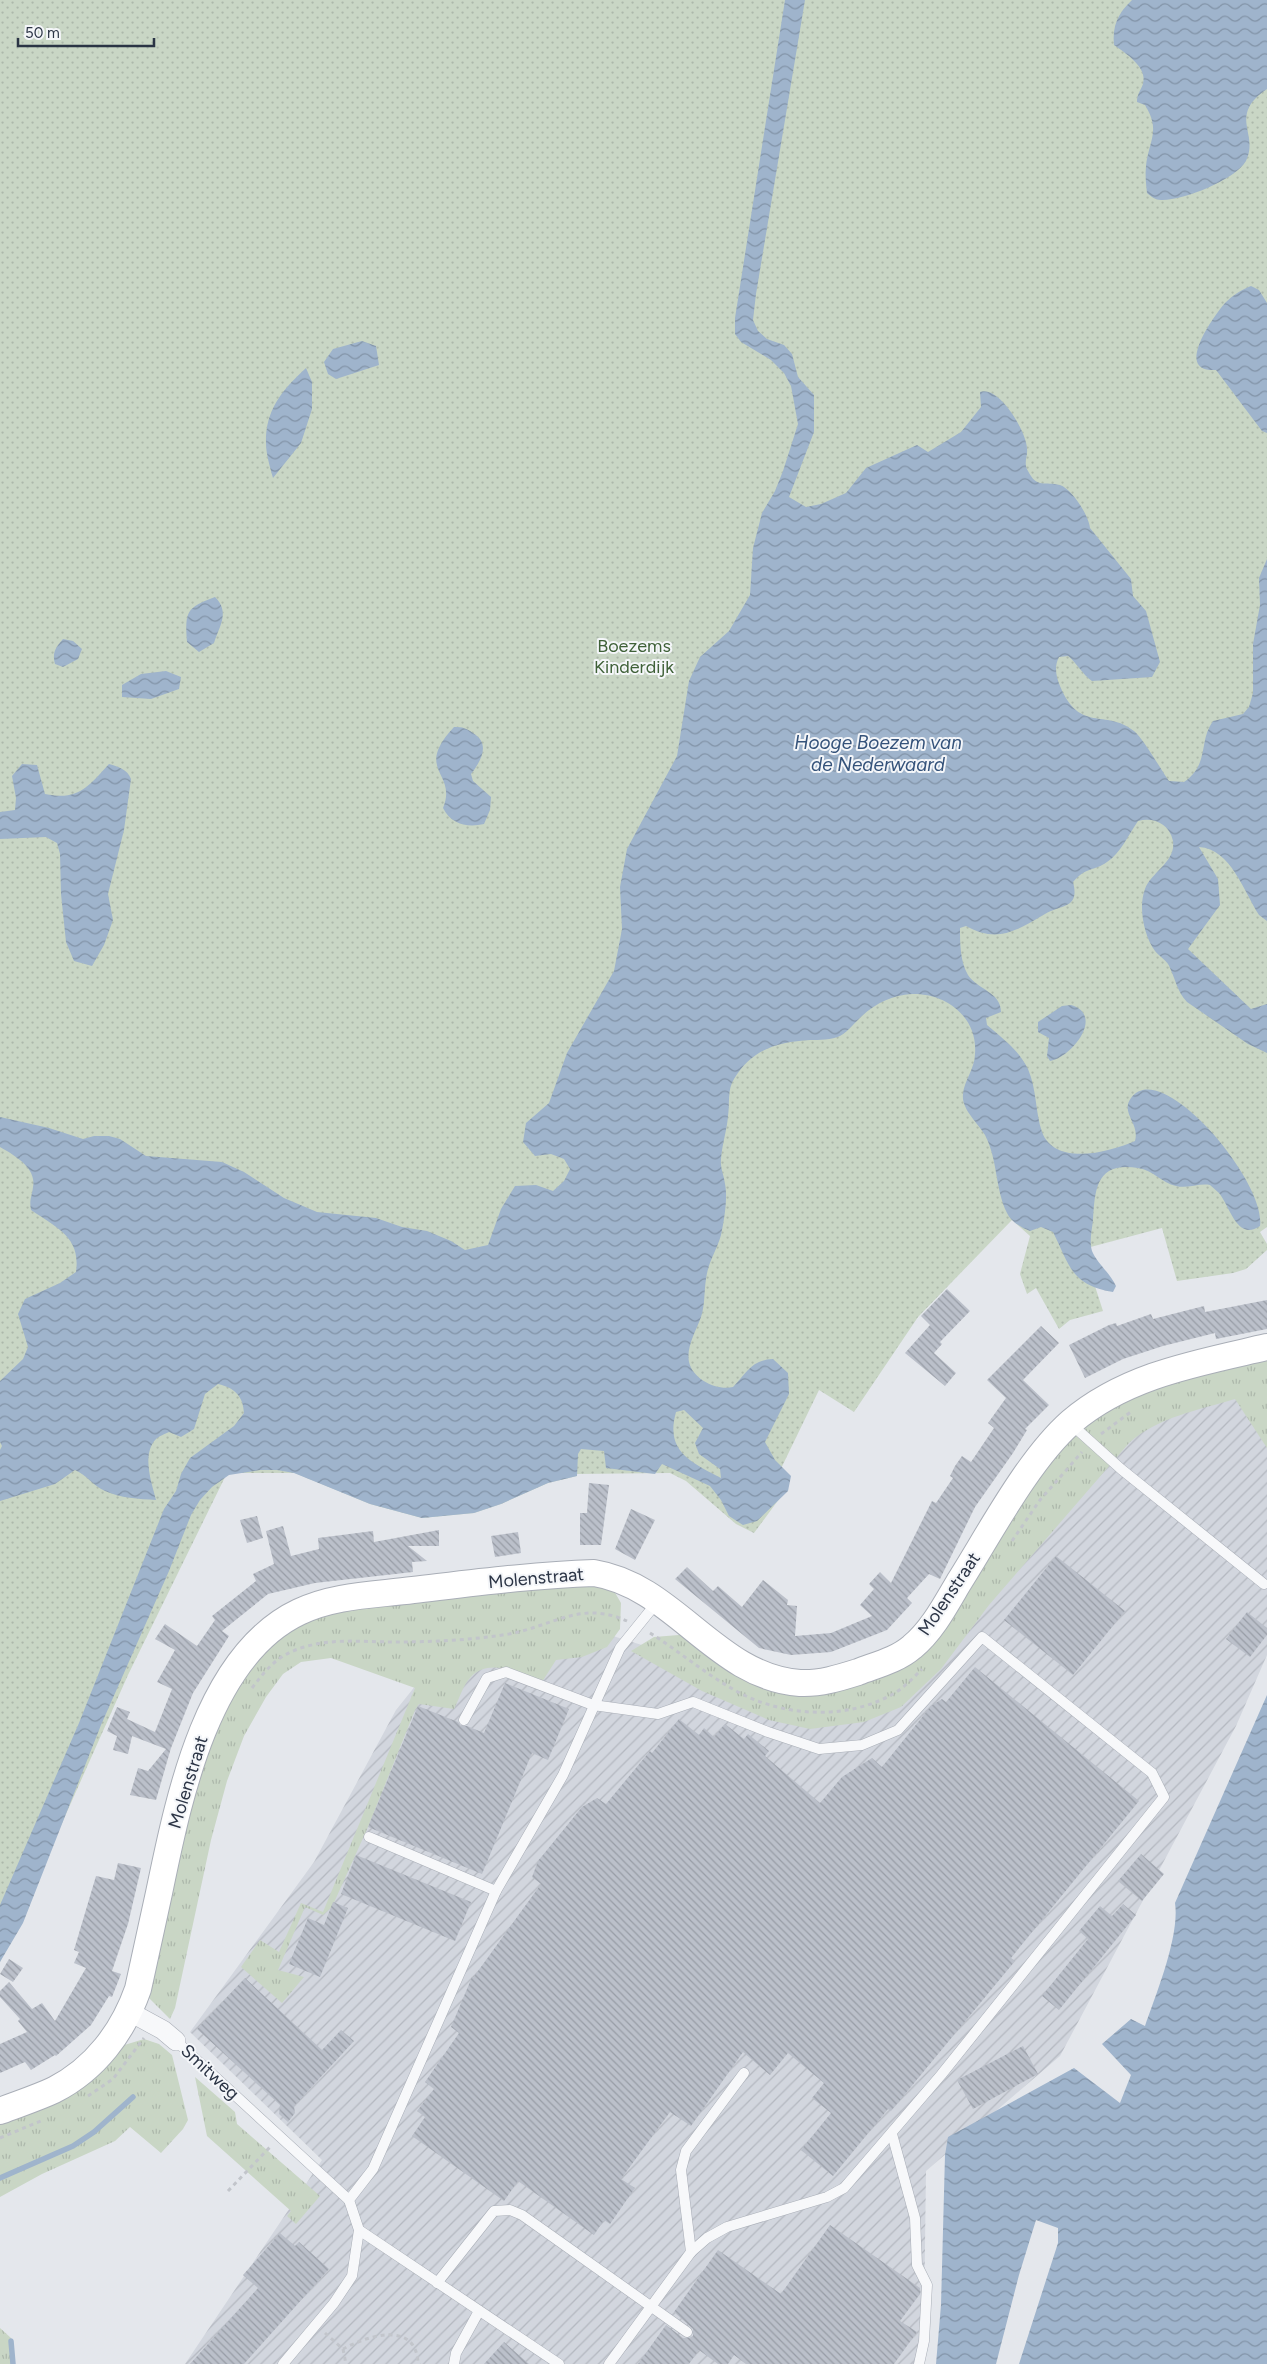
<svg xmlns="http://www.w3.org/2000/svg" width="1267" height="2364" font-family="Figtree,sans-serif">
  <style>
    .industrial { fill: url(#industrial-furrows) }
    .grass { fill: url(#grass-tufts) }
    .park { fill: url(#park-dots) }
    .water { fill: url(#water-waves); fill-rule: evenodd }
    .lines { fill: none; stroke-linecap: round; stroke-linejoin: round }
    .stream { stroke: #9fb4cc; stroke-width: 5.5 }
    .building { fill: url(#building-back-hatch) }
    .lane-casing { stroke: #a9aeb7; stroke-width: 11 }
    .street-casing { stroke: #a9aeb7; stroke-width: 20 }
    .secondary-casing { stroke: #a9aeb7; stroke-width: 28 }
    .path { stroke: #c2c5cb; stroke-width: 3; stroke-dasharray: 4 4; stroke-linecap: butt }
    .lane { stroke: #f7f8fa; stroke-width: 10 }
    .street { stroke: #f7f8fa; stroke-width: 19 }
    .secondary { stroke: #fff; stroke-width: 26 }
    .labels { text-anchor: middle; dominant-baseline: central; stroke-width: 4; stroke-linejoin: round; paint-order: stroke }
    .park-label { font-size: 18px; fill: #3f6138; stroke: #f4f6f9 }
    .street-label { font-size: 18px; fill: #2b3445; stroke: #f4f6f9 }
    .water-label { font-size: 19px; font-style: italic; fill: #34527a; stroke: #f4f6f9 }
  </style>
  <defs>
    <pattern id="industrial-furrows" width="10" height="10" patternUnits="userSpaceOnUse" patternTransform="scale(1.25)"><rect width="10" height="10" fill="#d2d6de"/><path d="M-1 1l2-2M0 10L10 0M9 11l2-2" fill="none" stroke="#b4b8c0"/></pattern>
    <pattern id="grass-tufts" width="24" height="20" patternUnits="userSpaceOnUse" patternTransform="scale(1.25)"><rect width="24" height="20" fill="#c9d6c5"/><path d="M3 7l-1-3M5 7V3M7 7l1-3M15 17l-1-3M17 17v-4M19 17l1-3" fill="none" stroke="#adb8ab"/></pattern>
    <pattern id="park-dots" width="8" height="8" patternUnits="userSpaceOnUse" patternTransform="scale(1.25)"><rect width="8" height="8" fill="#c9d6c5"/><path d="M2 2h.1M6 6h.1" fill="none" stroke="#adb8ab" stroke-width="1.8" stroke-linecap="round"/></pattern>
    <pattern id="water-waves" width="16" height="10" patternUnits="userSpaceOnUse" patternTransform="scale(1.25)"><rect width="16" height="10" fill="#9fb4cc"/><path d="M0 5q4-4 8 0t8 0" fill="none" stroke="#8293a7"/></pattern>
    <pattern id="building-back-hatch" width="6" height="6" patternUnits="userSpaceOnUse" patternTransform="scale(1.25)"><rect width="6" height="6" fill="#bbc0ca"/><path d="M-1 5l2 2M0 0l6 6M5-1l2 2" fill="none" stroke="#989da6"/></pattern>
  </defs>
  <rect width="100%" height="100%" fill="#e4e7ec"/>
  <!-- industrial -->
  <polygon class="industrial" points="1267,1378 1267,1655 1236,1726 1060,2056 926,2171 924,2321 919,2364 185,2364 322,2160 190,2032 314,1862 396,1710 453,1639 584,1627 828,1703 918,1655 1090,1436"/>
  <!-- grass -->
  <g class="grass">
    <path d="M1267,1360v88l-32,-49c-36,11 -77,18 -106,44l-140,162 -48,64 -40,38 -37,15 -54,7 -41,-9 -67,-29 -71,-40 23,-14 37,-3 51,38 142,-1 156,-203 49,-52 82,-36z"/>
    <path d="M610,1584l11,19 -1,26 -13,18 -25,10 -26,3 -14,22c-21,-8 -53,-26 -72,-4 -7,7 -11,22 -16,31l-35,-5 -4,6 -47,117 -36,80 -9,8 -18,-8 -27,63 26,7 -22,26 -41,-36 19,-27 19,12 22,-49 22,9 92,-224 -84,-30 -30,4 -18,12 -17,23 -22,39 -17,45 -16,59 -36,168 -5,11 -24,-24 51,-239 48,-93 66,-49 180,-24z"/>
    <polygon points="144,2039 159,2044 172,2055 188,2120 183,2129 161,2153 130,2127 115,2141 42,2174 0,2197 0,2120 118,2047"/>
    <polygon points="195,2077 235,2112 237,2124 320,2196 296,2224 287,2216 291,2211 207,2136"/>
    <polygon points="0,2328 11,2338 13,2364 0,2364"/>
  </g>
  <!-- park -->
  <polygon class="park" points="0,0 1267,0 1267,1227 1260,1232 1267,1244 1267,1250 1246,1269 1233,1273 1177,1281 1162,1228 1083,1249 1103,1311 1070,1320 1059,1329 1036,1288 1027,1294 1020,1274 1030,1236 1012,1220 918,1317 854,1412 819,1390 774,1483 785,1491 754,1533 736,1524 686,1481 670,1473 577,1474 577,1476 548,1483 501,1504 474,1513 422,1518 370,1504 295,1473 227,1473 128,1675 0,1962"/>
  <!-- water -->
  <g class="water">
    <path d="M785,0h20l-49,294 -3,26 5,11 9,8 17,6 8,9 6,23 16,18v37l-25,65 17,10 15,-3 25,-11 20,-25 51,-23 11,7 33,-20 20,-25 -1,-15c19,-7 47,40 47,57 1,7 -4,14 1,22 9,18 17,10 32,14 12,4 29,31 30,43l41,51 2,17 13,15 14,51 -8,15 -60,4c-10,-7 -15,-18 -24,-25l-9,1c-5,9 -3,20 1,29 20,48 45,22 74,45 9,7 27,39 35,50l15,1c26,-18 14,-40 29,-61l30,-7 6,-7 4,-14v-49l7,-39 -1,-27 8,-19v362l-8,-6c-15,-23 -28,-66 -60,-68l19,32 2,26 -32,44 63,60 16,-5v49l-19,-9 -61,-42c-10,-11 -11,-21 -17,-34 -2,-7 -10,-11 -15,-17 -11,-15 -17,-44 -10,-62 6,-17 31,-27 28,-48 -4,-18 -20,-24 -35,-20 -9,13 -18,33 -31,41 -14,10 -20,4 -34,20 7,27 -11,22 -28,32 -28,16 -47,30 -79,12l-6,2c0,15 0,34 8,47 10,15 33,17 33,37l-15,6 1,7c16,14 31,24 41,44 9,21 7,42 14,63 13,35 68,20 93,9 5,-18 -15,-28 -4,-43 30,-42 136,84 129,128 -23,16 -30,-20 -41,-33 -3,-3 -6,-5 -9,-8 -11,-2 -23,4 -34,1 -14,-3 -23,-16 -38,-18 -41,-6 -43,19 -45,52 -1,10 -4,21 -1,31 5,12 18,22 24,35l-3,6c-42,-7 -43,-26 -60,-60l-12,-5 -11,4c-8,-3 -19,-9 -23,-18 -12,-24 -9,-53 -22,-78 -7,-12 -24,-26 -22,-41 1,-13 12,-26 12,-40 3,-37 -29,-61 -63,-60 -19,1 -36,9 -50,22 -8,7 -13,15 -22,20 -8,4 -21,4 -30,4 -32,2 -58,9 -76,39 -7,11 -4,25 -6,37 -1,14 -6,28 -7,43 -1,9 3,16 4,25 3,14 -1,37 -4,51 -4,15 -13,27 -15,44 -2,13 -1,26 -5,38 -5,14 -15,30 -12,45 4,18 29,29 44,25 14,-14 18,-27 40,-28l15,14 1,21 -24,48 10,18 16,16 -3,15 -31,30 -14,4 -14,-9 -8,-16 -11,-14 -48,-22 -7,10 -49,-6 -2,-17 -23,-2 -3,5 -1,22 -29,7 -47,21 -27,9 -52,5 -52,-14 -76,-31 -17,-3h-17l-31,5 -17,12 -12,13 -9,15 -22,56 -68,154 -78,198 -23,39v-57l79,-182 85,-214 12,-18 5,-17 9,-16 44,-32 10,-13c-1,-17 -9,-25 -26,-29l-13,10 -11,35 -13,8 -12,-5c-4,2 -10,4 -13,7 -15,16 -4,44 0,61 -17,-1 -36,-2 -51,-9 -12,-5 -18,-16 -30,-21l-20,14 -55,17v-51l2,-4 -2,-4v-61l23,-22 5,-12 -10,-33 7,-15 35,-16 16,-11c5,-35 -19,-44 -45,-62 -2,-10 1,-14 2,-23 4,-19 -19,-32 -33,-40v-30l49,11 34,11 11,-3h15l11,3 26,17 76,6 22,10 40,26 33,14 59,6 26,9 25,4 24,10 14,9 23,-5 13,-36 14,-23 21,-1 17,6 11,-10 6,-12 -6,-10 -13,-5 -16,2 -12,-14 3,-19 23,-20 18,-50 47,-82 8,-42 -2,-42 7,-38 50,-93 12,-75 11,-24 29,-26 21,-36 3,-47 9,-35 13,-22 8,-20 15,-47 -7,-38 -7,-13 -13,-13 -30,-18 -6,-8v-16zM684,1410l19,18 -8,15 4,11 21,15 1,9c-31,-16 -56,-27 -45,-66z"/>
    <path d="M1132,0h135v89c-40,27 -7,45 -21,72 -11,19 -64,40 -85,39 -6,0 -9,-3 -14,-7 -1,-9 -2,-18 -1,-27 3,-26 15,-35 -1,-61l-8,-3c0,-8 3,-10 6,-18 5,-17 -18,-31 -29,-39 -2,-19 4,-32 18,-45z"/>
    <path d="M1251,286l8,4 8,13v130l-5,-2 -46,-61c-43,3 -3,-53 9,-67 8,-8 16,-13 26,-17z"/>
    <polygon points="362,341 376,346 379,365 336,379 328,374 324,362 333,349"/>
    <path d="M306,368l6,14v27l-11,34 -28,35c-3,-11 -7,-24 -7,-35 -1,-33 17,-54 40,-75z"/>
    <path d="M215,597c15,15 5,28 -1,46l-15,9 -12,-10c-2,-31 -1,-34 28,-45z"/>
    <path d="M63,639l10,2 9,8 -4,10 -15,8 -8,-3c-3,-11 0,-16 8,-25z"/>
    <polygon points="166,671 181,677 179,689 151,699 122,697 122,685 141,674"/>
    <path d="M454,727c9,0 12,1 19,6 18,11 8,28 -2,41l2,7 18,16 -1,13 -6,14c-17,4 -33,0 -41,-16 15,-36 -30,-37 11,-81z"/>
    <path d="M22,764l15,1 8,29c33,7 43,-7 64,-30 10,3 18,5 22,15l-7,51 -16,64 5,26 -9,25 -12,21 -18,-5 -8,-19 -5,-48 -1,-40 -3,-11 -11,-6 -46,2v-27l15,-2 1,-12 -4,-22z"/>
    <path d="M1071,1005c34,10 1,52 -21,56l-3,-5 2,-18 -11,-6v-10l24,-16z"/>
    <path d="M1267,1695v669h-248l39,-121v-15l-22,-8 -17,55 -23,89h-60l5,-59 4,-150 3,-18 126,-69 46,35 11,-28 -29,-31 29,-25 14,7c11,-32 35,-90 30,-123z"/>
  </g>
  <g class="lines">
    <!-- stream -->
    <g class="stream">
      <polyline points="0,2178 73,2146 94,2132 133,2097"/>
      <polyline points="11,2341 13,2364"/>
    </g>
  </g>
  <!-- building -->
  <g class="building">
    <polygon points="947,1289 970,1311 940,1342 942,1344 934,1353 956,1373 945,1386 905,1353 930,1325 921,1316"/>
    <polygon points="1267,1300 1267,1329 1216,1339 1215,1333 1163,1346 1123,1359 1085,1378 1069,1345 1109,1325 1116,1323 1117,1326 1151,1314 1153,1319 1204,1306 1205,1312"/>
    <polygon points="1041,1326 1059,1343 1023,1380 1049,1405 1025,1429 1027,1430 1013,1453 975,1507 940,1579 929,1574 907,1598 912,1603 887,1630 831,1652 791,1655 759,1648 675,1579 687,1567 713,1591 718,1586 742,1607 763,1580 788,1600 787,1605 797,1606 795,1636 831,1633 872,1616 860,1605 874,1589 869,1584 880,1572 891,1583 932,1501 936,1503 953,1478 950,1476 955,1466 962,1456 971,1462 994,1428 988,1423 1006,1398 987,1380"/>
    <polygon points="589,1483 609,1485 601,1545 580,1545 580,1513 587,1513"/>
    <polygon points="631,1509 655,1520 635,1560 615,1549"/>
    <polygon points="257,1516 263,1538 247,1543 240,1520"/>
    <polygon points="283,1526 291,1556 319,1549 318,1538 373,1531 374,1542 439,1530 439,1546 408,1546 427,1561 412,1562 413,1572 315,1583 268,1594 222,1631 229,1636 193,1693 171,1748 156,1800 130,1795 138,1768 148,1771 166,1749 132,1736 128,1754 113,1750 117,1736 107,1731 117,1707 130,1712 127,1719 155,1732 172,1689 157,1682 175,1650 155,1639 165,1624 197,1646 215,1620 212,1616 256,1581 253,1574 274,1564 266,1531"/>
    <polygon points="518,1532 521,1553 495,1557 491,1536"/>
    <polygon points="1056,1556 1125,1611 1073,1675 1004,1620"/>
    <polygon points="1247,1612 1267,1628 1267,1635 1250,1657 1226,1639"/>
    <polygon points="975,1667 1139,1801 1011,1958 1015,1961 891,2111 888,2109 833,2176 801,2150 831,2113 812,2098 824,2083 788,2053 770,2075 743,2052 691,2126 670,2112 621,2179 635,2188 610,2224 604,2220 594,2235 518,2181 504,2201 412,2136 425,2117 417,2111 434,2089 425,2082 459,2033 451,2027 472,1977 473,1978 541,1884 532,1877 538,1861 582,1807 597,1798 606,1804 650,1751 652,1753 679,1719 699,1735 704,1728 714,1737 725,1724 744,1739 748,1734 769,1751 765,1756 820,1803 842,1777 872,1758 882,1767 931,1706 942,1699 946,1702"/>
    <polygon points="505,1683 569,1709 548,1760 532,1753 482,1874 368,1827 418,1706 458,1722 461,1726 467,1726 484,1733"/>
    <polygon points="1141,1854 1164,1874 1142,1901 1118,1881"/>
    <polygon points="356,1855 471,1902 455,1941 341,1894"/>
    <polygon points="118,1863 141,1868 128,1924 112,1971 121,1974 112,1997 109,1996 91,2025 56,2056 55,2055 31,2070 25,2062 0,2073 0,2044 27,2032 18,2021 20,2019 0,1997 0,1991 9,1982 32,2009 42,2003 55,2021 86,1968 74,1963 79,1952 74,1950 96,1876 114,1880"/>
    <polygon points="333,1902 348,1908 320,1977 289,1964 308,1918 324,1925"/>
    <polygon points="1123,1904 1136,1915 1059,2010 1042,1996 1088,1939 1079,1931 1100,1906 1112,1916"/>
    <polygon points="9,1959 23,1968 13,1982 0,1974"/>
    <polygon points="245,1978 322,2050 341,2030 354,2041 294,2106 295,2113 288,2122 279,2114 280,2105 197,2029"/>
    <polygon points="1023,2046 1038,2074 973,2109 957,2080"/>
    <polygon points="830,2225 920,2288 920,2294 900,2321 917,2332 894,2364 746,2364 734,2355 728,2364 718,2364 699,2350 689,2364 638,2364 666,2325 683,2338 689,2338 693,2336 693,2329 674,2312 718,2250 781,2294"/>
    <polygon points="280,2233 295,2246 299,2242 329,2269 244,2364 190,2364 258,2288 243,2275"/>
    <polygon points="504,2342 529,2364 484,2364"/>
  </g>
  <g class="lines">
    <defs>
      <g id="lane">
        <polyline points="1071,1424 1121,1469 1264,1584"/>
        <polyline points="464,1720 487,1678 506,1672 593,1705 658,1714 693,1702 768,1732 819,1749 862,1745 898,1730 982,1637 1152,1773 1164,1797 941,2075 844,2188 827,2197 727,2227 707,2238 691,2252"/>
        <polyline points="369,1837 496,1891"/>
        <polyline points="176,2041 349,2200"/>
        <polyline points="892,2134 915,2218 917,2265 927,2285 924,2341 919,2364"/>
        <polyline points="359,2230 559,2364"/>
        <polyline points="437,2283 494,2211 510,2210 522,2215 687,2332"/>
        <polyline points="283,2364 334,2303 352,2276 359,2230 349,2200 373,2169 496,1891 563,1775 620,1648 658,1601"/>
        <polyline points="454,2364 456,2353 479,2311"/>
        <polyline points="609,2364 691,2252 681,2170 686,2151 744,2073"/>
      </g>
      <polyline id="street" points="130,2012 163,2030 176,2041"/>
      <path id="secondary" d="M0,2111c18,-7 37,-13 54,-21 41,-21 69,-58 84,-101 7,-32 14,-64 21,-96 19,-91 47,-237 140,-281 35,-17 76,-17 114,-22 60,-7 120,-15 181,-17 81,13 122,104 206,110 20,1 39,-5 58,-11 18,-7 39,-12 54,-25 20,-16 34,-43 47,-65 31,-49 69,-122 112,-160 55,-47 127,-59 196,-75"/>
    </defs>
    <!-- lane casing -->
    <use href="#lane" class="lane-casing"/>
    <!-- street casing -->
    <use href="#street" class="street-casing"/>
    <!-- secondary casing -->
    <use href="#secondary" class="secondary-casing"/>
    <!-- path -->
    <g class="path">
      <polyline points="1101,1434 1132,1411"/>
      <polyline points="1012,1541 1040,1500 1082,1452"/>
      <path d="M650,1633c32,20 61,46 96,63 45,21 103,23 147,-2 11,-6 20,-16 29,-25"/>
      <path d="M252,1688c16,-21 26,-33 52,-41 30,-9 61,-5 91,-5 38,0 77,-2 114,-8 44,-8 72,-34 118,-13"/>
      <polyline points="88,2096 113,2079 144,2038"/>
      <polyline points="0,2138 43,2120"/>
      <polyline points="228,2191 271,2146"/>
      <polyline points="325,2333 343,2349 346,2364"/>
      <path d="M343,2349c24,-13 72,-29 75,13l2,2"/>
    </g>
    <!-- lane -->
    <use href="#lane" class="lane"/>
    <!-- street -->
    <use href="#street" class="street"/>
    <!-- secondary -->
    <use href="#secondary" class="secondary"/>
  </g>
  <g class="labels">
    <!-- park labels -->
    <g class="park-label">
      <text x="634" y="646">Boezems<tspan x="634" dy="21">Kinderdijk</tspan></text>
    </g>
    <!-- street labels -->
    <g class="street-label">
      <text transform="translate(536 1578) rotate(-5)">Molenstraat</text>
      <text transform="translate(949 1594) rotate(-56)">Molenstraat</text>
      <text transform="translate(188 1782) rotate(-73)">Molenstraat</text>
      <text transform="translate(210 2072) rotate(43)">Smitweg</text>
    </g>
    <!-- water labels -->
    <g class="water-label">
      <text x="878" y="742">Hooge Boezem van<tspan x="878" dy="22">de Nederwaard</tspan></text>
    </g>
  </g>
  <!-- scale -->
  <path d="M18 38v8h136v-8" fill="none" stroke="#2b3445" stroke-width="2.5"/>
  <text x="25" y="38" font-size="15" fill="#2b3445" stroke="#f4f6f9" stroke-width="4" paint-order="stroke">50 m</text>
</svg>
